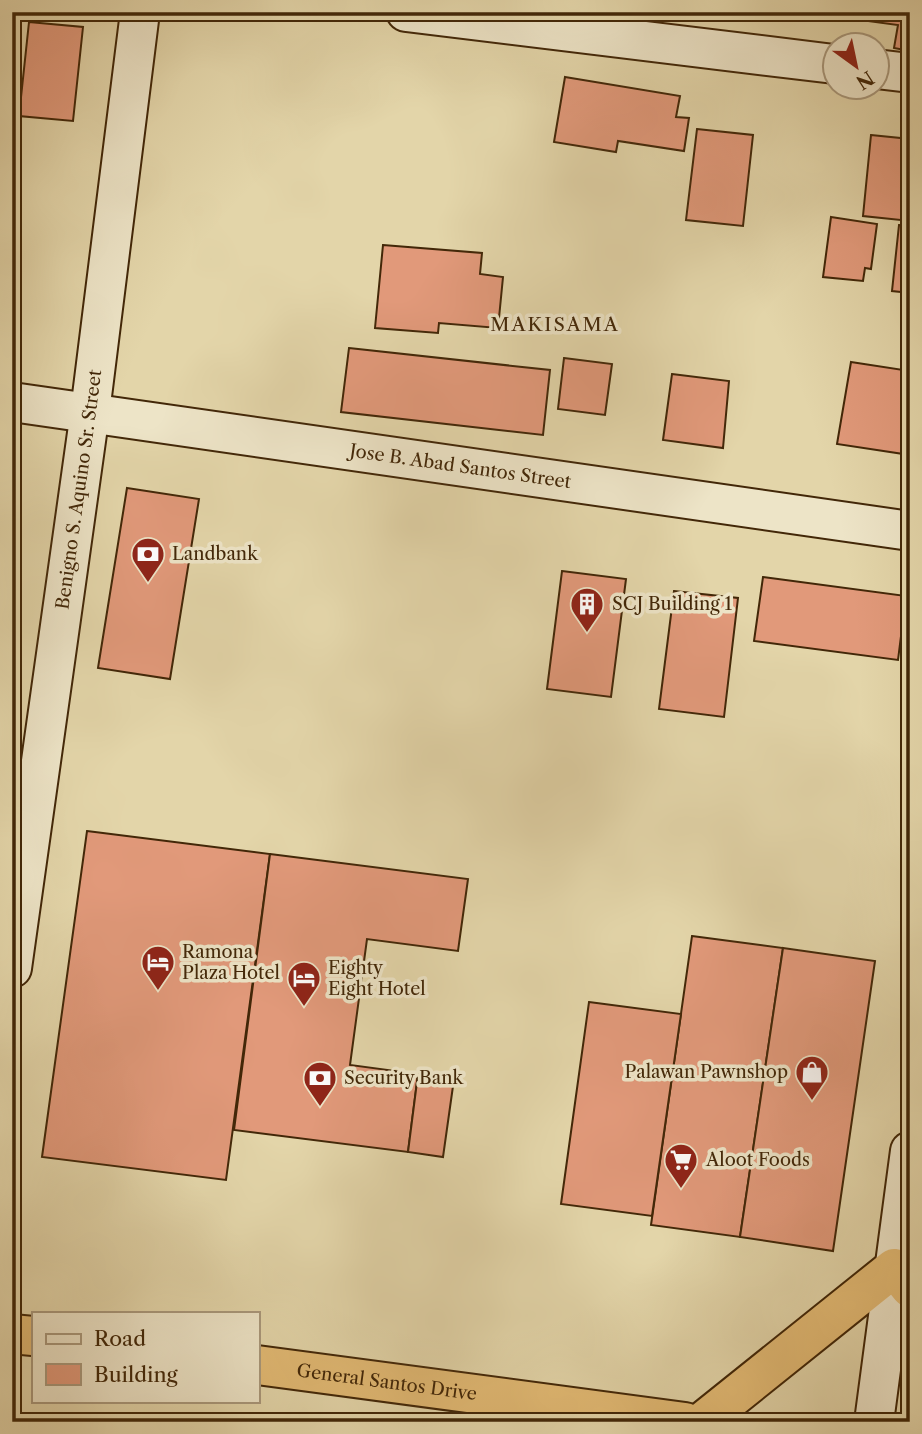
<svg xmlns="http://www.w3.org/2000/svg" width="922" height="1434" font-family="'Libre Caslon Text',serif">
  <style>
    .building { fill: #e1997a; stroke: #422708; stroke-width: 2 }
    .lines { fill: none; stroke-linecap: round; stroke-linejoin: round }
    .secondary-casing { stroke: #422708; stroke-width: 42 }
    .highway-casing { stroke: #422708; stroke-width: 42 }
    .secondary { stroke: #ede4c7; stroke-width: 38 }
    .highway { stroke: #e2ba74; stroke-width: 38 }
    .labels { text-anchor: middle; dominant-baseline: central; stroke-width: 7; stroke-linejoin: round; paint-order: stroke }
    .street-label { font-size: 18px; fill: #422708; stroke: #ede4c7 }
    .poi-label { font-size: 18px; fill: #422708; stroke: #ede4c7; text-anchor: start }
    .neighbourhood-label { font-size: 19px; letter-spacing: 2px; fill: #422708; stroke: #ede4c7 }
  </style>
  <rect width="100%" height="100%" fill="#e3d5a9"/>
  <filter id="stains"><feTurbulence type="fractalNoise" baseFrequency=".00286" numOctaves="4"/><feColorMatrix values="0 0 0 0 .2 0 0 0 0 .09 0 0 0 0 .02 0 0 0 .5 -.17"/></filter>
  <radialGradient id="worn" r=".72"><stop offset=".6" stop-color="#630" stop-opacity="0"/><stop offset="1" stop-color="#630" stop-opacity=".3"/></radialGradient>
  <!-- building -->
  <g class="building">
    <polygon points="861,12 910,12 910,51 894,48 898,25 860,20"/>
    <polygon points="29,22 83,27 73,121 19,116"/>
    <polygon points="565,77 680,96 676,117 689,118 684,151 618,141 616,152 554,142"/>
    <polygon points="697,129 753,135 743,226 686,220"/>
    <polygon points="871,135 910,139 910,221 863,216"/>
    <polygon points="831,217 877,224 871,269 865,268 863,281 823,277"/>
    <polygon points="899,225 910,226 910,293 892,291"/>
    <polygon points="383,245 482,253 480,274 503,277 498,328 439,323 438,333 375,328"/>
    <polygon points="349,348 550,370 543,435 341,412"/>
    <polygon points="564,358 612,364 605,415 558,409"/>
    <polygon points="851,362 910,371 910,455 837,444"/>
    <polygon points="672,374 729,381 723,448 663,440"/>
    <polygon points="127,488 199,499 170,679 98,668"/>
    <polygon points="562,571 626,579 611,697 547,689"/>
    <polygon points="763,577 906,596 898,660 754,641"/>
    <polygon points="674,591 738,598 724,717 659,709"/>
    <polygon points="87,831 270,854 226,1180 42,1157"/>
    <polygon points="270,854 468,879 458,951 367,939 350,1065 418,1074 408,1152 234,1130"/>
    <polygon points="692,936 783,948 740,1237 651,1225"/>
    <polygon points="783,948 875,961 833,1251 740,1237"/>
    <polygon points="589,1002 681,1014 652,1216 561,1204"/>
    <polygon points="418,1074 454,1079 443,1157 408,1152"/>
  </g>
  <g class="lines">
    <defs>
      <g id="secondary">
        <polyline points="406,12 834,64"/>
        <polyline points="876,69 910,73"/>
        <path id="s1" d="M12,402l898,129"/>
        <path id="s2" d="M12,968l78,-556 50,-400"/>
        <polyline points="874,1422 910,1151"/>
      </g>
      <g id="highway">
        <polyline points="12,1334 33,1336"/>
        <path id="s3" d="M257,1365l428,57"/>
        <polyline points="702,1422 894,1268 910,1288"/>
      </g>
    </defs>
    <!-- secondary casing -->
    <use href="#secondary" class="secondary-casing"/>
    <!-- highway casing -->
    <use href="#highway" class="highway-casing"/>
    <!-- secondary -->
    <use href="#secondary" class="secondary"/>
    <!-- highway -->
    <use href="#highway" class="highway"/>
  </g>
  <!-- icons -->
  <defs>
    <symbol id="bank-pin" viewBox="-11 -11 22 30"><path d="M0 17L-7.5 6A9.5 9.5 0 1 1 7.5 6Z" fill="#8f2418" stroke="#ede4c7"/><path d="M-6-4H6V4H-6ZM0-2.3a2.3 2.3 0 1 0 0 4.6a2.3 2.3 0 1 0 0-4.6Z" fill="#fff"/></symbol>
    <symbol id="building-pin" viewBox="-11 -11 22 30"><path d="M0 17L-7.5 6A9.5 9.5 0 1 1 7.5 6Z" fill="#8f2418" stroke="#ede4c7"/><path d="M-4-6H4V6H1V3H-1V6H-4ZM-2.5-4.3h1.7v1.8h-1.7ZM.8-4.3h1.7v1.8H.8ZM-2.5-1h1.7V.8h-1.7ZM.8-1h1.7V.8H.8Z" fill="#fff"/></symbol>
    <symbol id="hotel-pin" viewBox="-11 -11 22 30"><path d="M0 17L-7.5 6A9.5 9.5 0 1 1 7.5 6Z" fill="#8f2418" stroke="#ede4c7"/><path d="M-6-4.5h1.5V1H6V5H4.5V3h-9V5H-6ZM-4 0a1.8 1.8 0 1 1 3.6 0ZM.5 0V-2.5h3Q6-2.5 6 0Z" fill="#fff"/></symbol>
    <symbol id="shop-pin" viewBox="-11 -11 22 30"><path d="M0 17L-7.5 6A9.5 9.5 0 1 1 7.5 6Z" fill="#8f2418" stroke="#ede4c7"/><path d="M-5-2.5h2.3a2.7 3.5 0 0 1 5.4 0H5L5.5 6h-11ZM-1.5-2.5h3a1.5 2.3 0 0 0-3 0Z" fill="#fff"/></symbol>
    <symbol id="supermarket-pin" viewBox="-11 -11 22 30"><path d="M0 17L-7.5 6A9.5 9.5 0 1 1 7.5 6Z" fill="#8f2418" stroke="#ede4c7"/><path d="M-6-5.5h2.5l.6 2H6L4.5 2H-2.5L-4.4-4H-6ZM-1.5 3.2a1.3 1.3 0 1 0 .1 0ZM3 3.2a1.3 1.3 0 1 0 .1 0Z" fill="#fff"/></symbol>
  </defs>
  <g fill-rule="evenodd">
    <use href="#bank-pin" x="129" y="535" width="38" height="52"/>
    <use href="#building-pin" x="568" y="585" width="38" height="52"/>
    <use href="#hotel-pin" x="139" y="943" width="38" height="52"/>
    <use href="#hotel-pin" x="285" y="959" width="38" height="52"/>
    <use href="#shop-pin" x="793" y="1053" width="38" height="52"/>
    <use href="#bank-pin" x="301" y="1059" width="38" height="52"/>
    <use href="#supermarket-pin" x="662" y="1141" width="38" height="52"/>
  </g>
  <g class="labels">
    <!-- street labels -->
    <g class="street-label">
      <text stroke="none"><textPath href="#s1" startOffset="453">Jose B. Abad Santos Street</textPath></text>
      <text stroke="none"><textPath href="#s2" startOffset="483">Benigno S. Aquino Sr. Street</textPath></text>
      <text stroke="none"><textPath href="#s3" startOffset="131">General Santos Drive</textPath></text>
    </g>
    <!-- poi labels -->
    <g class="poi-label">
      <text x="172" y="554">Landbank</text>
      <text x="612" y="604">SCJ Building 1</text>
      <text x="182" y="952">Ramona<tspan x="182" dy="21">Plaza Hotel</tspan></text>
      <text x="328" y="968">Eighty<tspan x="328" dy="21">Eight Hotel</tspan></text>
      <text x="788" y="1072" text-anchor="end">Palawan Pawnshop</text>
      <text x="344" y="1078">Security Bank</text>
      <text x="706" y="1160">Aloot Foods</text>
    </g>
    <!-- neighbourhood labels -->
    <g class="neighbourhood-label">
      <text x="555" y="324">MAKISAMA</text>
    </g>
  </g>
  <!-- margin -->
  <rect width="922" height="1434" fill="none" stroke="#e3d5a9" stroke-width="42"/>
  <rect x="14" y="14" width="894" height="1406" fill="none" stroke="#422708" stroke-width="3.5"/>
  <rect x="21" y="21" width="880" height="1392" fill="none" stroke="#422708" stroke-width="2"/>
  <!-- legend -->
  <rect x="32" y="1312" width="228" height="91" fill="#ede4c7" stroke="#a9987b" stroke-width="2"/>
  <rect x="46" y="1334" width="35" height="10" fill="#ede4c7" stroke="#a9987b" stroke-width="2"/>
  <text x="94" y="1346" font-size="21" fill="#422708">Road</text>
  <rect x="46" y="1364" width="35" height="21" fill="#e1997a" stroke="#a9987b" stroke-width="2"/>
  <text x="94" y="1382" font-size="21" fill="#422708">Building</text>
  <!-- north arrow -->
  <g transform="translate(856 66) rotate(147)"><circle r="33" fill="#ede4c7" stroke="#a9987b" stroke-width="2"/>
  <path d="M0-5L12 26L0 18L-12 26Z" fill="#8f2418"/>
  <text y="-10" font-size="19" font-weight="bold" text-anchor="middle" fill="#422708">N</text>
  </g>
  <rect width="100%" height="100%" filter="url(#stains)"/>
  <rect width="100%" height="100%" fill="url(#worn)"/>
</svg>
